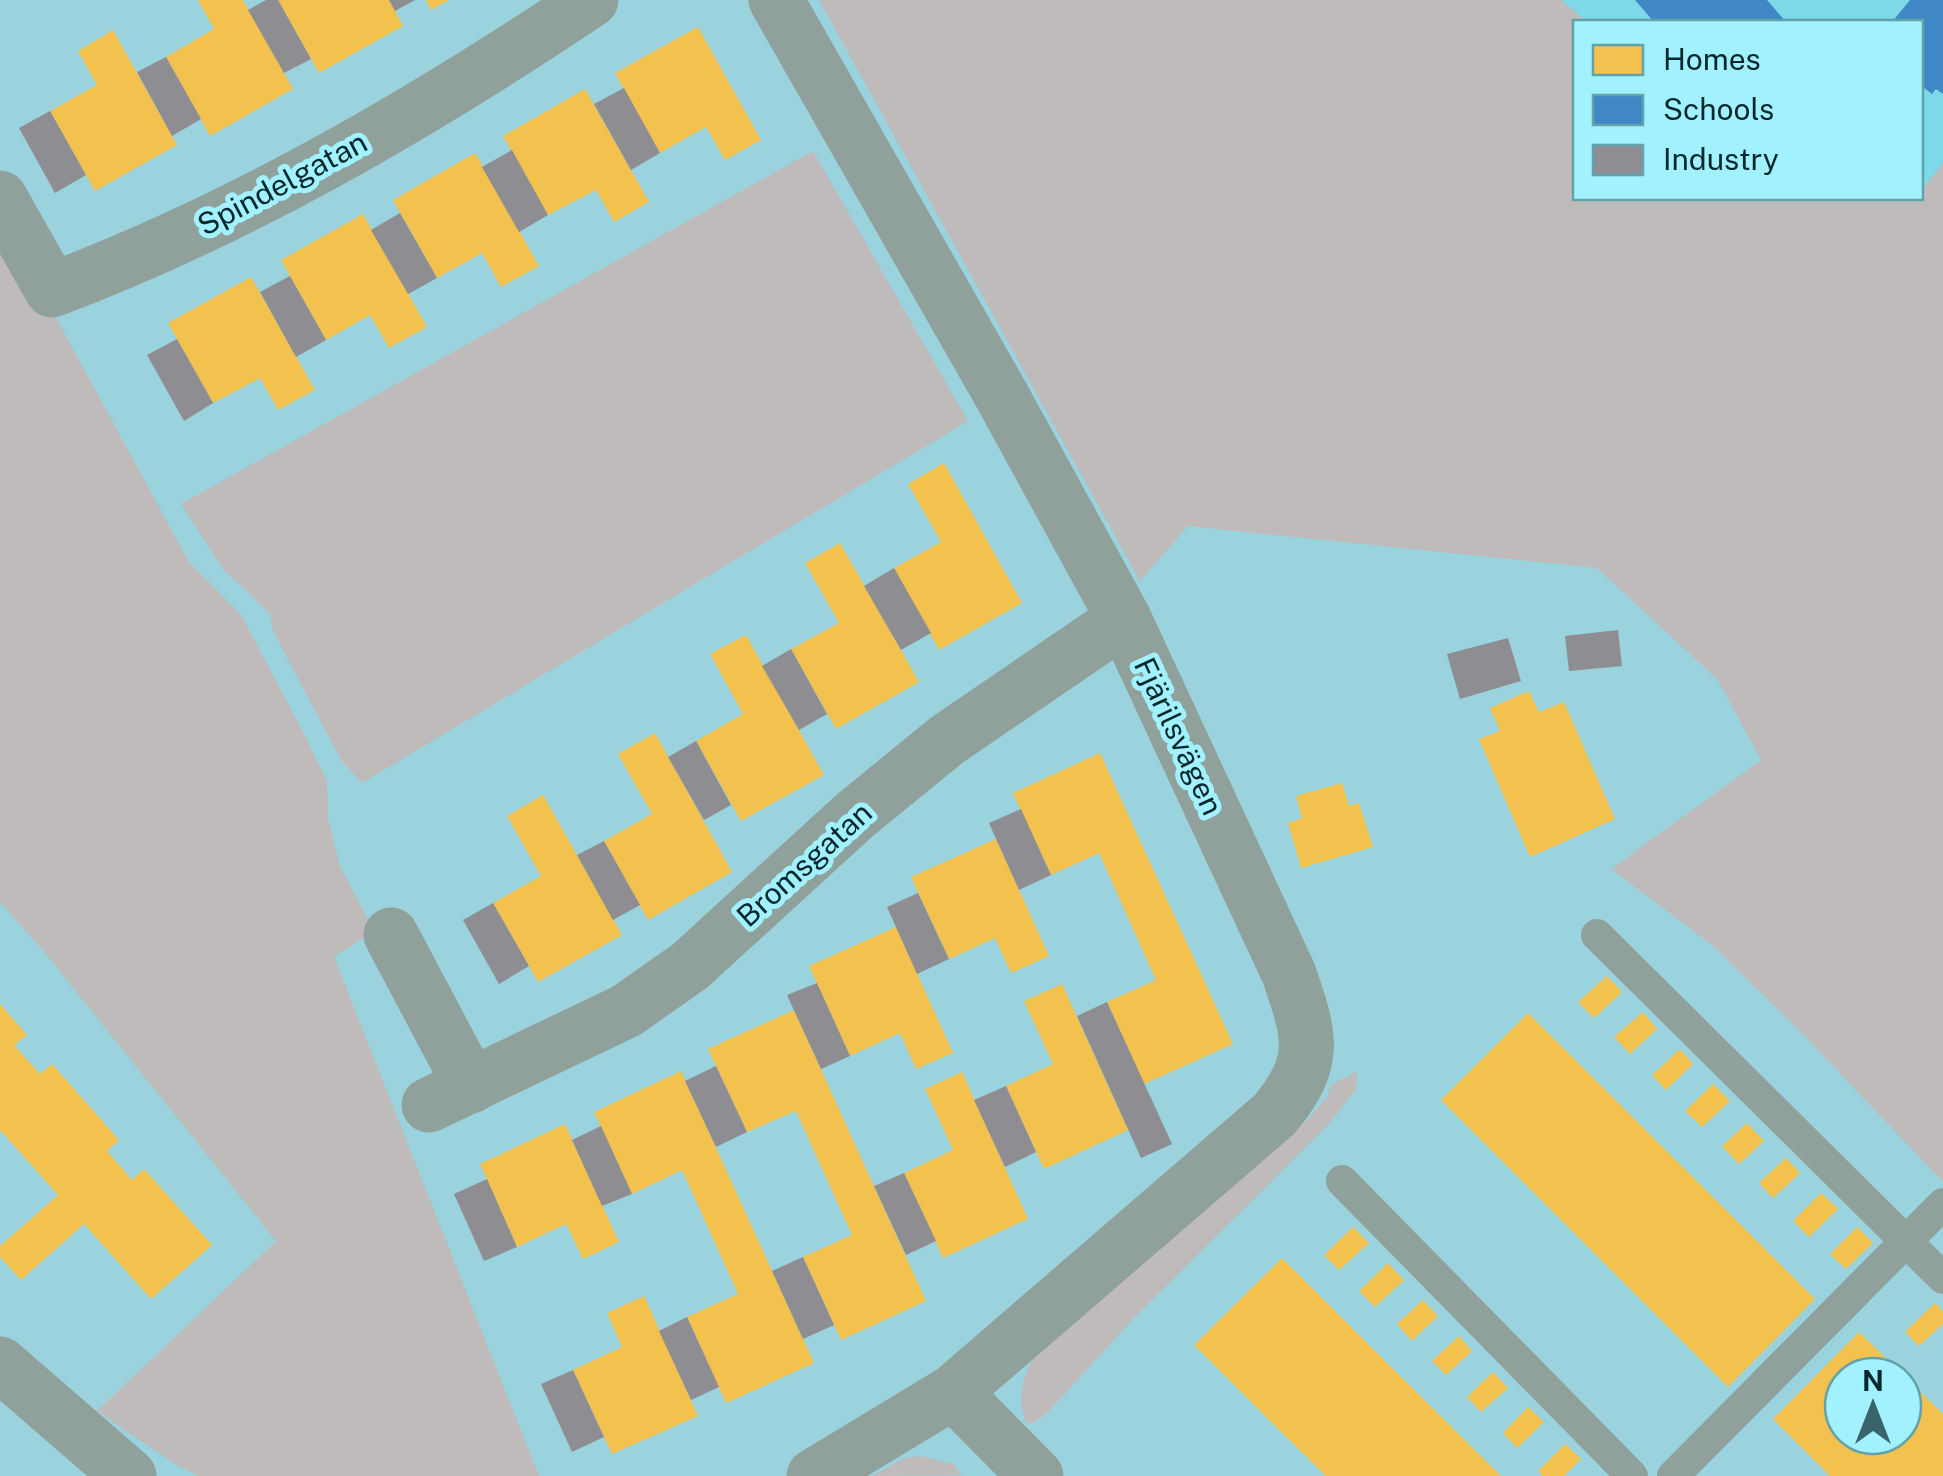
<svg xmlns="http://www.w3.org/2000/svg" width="1943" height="1476" font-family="'Public Sans',sans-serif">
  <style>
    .built { fill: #7dd8e7 }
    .green { fill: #bfbbba }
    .homes { fill: #f2c14e; fill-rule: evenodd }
    .schools { fill: #3f88c5 }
    .industry { fill: #8d8d92 }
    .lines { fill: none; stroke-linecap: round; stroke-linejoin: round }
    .service { stroke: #90a09b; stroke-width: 32 }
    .minor { stroke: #90a09b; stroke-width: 55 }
    .labels { text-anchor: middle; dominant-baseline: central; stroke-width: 10; stroke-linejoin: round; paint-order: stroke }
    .street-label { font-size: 30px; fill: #05282d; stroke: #a2f1ff }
  </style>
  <rect width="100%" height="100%" fill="#9ad3dd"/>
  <!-- built -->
  <polygon class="built" points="1561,0 1943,0 1943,163 1921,191 1920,22 1587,22"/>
  <!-- green -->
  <g class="green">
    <polygon points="819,0 1561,0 1587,22 1576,22 1576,198 1920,198 1921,191 1943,163 1943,1182 1798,1029 1712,945 1611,869 1761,760 1718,680 1597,568 1188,526 1140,581"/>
    <polygon points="813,151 968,421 362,783 341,760 273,631 270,614 222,568 181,504"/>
    <polygon points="0,242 43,316 54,314 189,562 242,616 306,738 327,781 328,818 339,864 374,931 334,957 539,1476 199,1476 175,1464 97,1411 276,1241 46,954 0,902"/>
    <path d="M1357,1071l-1,18 -28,36 -194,193 -88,96 -13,9h-7c-9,-24 -4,-47 9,-68l273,-236 19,-22 4,-12z"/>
    <polygon points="920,1456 954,1464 962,1475 872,1476 905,1458"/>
  </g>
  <!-- homes -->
  <g class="homes">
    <polygon points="198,0 243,0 293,89 210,136 166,57 214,29"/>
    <polygon points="278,0 389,0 403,26 319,73"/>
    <polygon points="426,0 449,0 431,10"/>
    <polygon points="698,27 761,140 725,160 706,127 660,153 615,73"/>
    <polygon points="113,30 177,145 95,191 50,111 97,85 78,51"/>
    <polygon points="585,89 649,202 614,222 596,190 548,215 503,136"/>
    <polygon points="475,153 539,266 501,287 482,253 437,278 393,200"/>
    <polygon points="363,214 427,327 389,348 370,315 326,340 281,260"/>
    <polygon points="251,277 315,390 278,410 260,378 213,403 168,323"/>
    <polygon points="944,463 1022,603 939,650 894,568 941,542 908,484"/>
    <polygon points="840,543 919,682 836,729 791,649 839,623 805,563"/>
    <polygon points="746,635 824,775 741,821 696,741 743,714 710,654"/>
    <polygon points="1529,691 1539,712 1564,702 1615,819 1530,857 1479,739 1500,731 1490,708"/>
    <polygon points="655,733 732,872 648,920 604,841 652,814 618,754"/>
    <polygon points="1100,753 1233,1044 1144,1084 1107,1002 1156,980 1099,853 1051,875 1013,793"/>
    <polygon points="1342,783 1349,806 1359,803 1373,847 1301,868 1288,823 1302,818 1296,796"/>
    <polygon points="543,795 622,935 538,982 493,903 541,876 507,816"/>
    <polygon points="996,839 1049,956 1011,973 995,938 949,959 911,877"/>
    <polygon points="896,927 953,1053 916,1069 900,1033 850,1056 809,966"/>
    <polygon points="1607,976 1622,992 1594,1018 1578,1002"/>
    <polygon points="1062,984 1128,1130 1044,1169 1006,1086 1053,1064 1024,1001"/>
    <polygon points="0,1004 27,1035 14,1045 40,1074 52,1064 119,1140 107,1151 132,1180 144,1169 212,1245 151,1299 84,1224 21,1280 0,1257 0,1246 58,1195 0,1130"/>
    <polygon points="794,1010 926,1301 841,1340 803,1257 852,1235 796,1111 747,1132 708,1049"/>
    <polygon points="1643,1012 1657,1029 1630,1054 1614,1037"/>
    <polygon points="1528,1013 1815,1299 1728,1387 1441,1100"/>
    <polygon points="1680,1049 1693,1064 1666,1090 1652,1075"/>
    <polygon points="681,1071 814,1363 726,1403 687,1317 738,1294 682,1170 632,1194 594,1112"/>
    <polygon points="962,1072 1028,1219 943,1258 904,1173 953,1150 925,1089"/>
    <polygon points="1713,1084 1730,1101 1702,1127 1685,1111"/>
    <polygon points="1747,1123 1764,1141 1739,1164 1722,1146"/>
    <polygon points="565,1124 619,1242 583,1259 566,1224 517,1247 480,1164"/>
    <polygon points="1786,1158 1800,1173 1773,1198 1759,1183"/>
    <polygon points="1821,1193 1838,1209 1809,1237 1793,1221"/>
    <polygon points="1353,1227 1369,1243 1339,1270 1324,1255"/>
    <polygon points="1857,1227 1873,1243 1846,1269 1830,1254"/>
    <polygon points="1282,1258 1388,1364 1501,1476 1326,1476 1265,1416 1194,1345"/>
    <polygon points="1388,1263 1404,1280 1375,1307 1359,1291"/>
    <polygon points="644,1296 698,1416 612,1454 573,1370 622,1347 607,1313"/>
    <polygon points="1423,1300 1438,1316 1412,1341 1397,1324"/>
    <polygon points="1935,1303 1943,1311 1943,1324 1919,1346 1905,1332"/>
    <path d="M1859,1332l84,82v62h-113l-57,-57zM1843,1376h60v60h-60z"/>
    <polygon points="1459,1336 1472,1351 1446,1375 1432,1361"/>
    <polygon points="1493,1372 1508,1388 1481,1412 1467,1397"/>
    <polygon points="1528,1407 1544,1422 1517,1448 1503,1433"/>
    <polygon points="1565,1444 1581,1459 1564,1476 1543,1476 1538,1471"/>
  </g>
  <!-- schools -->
  <g class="schools">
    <polygon points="1635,0 1767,0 1786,22 1654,22"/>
    <polygon points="1910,0 1943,0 1943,94 1936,89 1932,94 1920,85 1920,22 1892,22"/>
  </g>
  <!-- industry -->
  <g class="industry">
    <polygon points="266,0 278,0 311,59 284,73 248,10"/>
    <polygon points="389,0 415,0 395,11"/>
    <polygon points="166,57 201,119 172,136 137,72"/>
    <polygon points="624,88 660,153 631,170 594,104"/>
    <polygon points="50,111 86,175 55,193 19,128"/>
    <polygon points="512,150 548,215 519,232 482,167"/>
    <polygon points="400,213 437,278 408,294 371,230"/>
    <polygon points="290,276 326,340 296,357 260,292"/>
    <polygon points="177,339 213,403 184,421 147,355"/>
    <polygon points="894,568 931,633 901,650 864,586"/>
    <polygon points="1618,630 1622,666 1569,671 1565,636"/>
    <polygon points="1508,638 1521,681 1460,699 1447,654"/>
    <polygon points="791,649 827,714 799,730 762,666"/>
    <polygon points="696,741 731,805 704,820 668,757"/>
    <polygon points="1021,809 1051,875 1019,890 989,823"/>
    <polygon points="604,841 640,905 613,920 577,855"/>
    <polygon points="918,893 949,959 917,974 887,907"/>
    <polygon points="493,903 529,966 499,984 463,920"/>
    <polygon points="817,983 850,1056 821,1069 787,995"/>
    <polygon points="1107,1002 1172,1144 1141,1158 1077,1016"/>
    <polygon points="716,1066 747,1132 716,1147 685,1081"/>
    <polygon points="1006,1086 1036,1152 1005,1167 974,1100"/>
    <polygon points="601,1126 632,1194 602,1206 572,1140"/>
    <polygon points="904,1173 936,1241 906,1255 874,1186"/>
    <polygon points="487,1179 517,1247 484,1261 454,1194"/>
    <polygon points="803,1257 834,1325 803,1339 772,1271"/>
    <polygon points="687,1317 719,1387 691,1400 659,1331"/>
    <polygon points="573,1370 604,1437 572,1452 541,1384"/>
  </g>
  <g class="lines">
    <!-- service -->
    <g class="service">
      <polyline points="1597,935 1943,1278"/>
      <polyline points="1342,1181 1632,1476"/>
      <polyline points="1673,1476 1943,1204"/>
    </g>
    <!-- minor -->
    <g class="minor">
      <path d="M776,0l227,398 121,221 165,355c21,62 30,86 -14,140l-322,278 -139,84"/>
      <path d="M0,198l52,92c191,-72 370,-177 539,-290"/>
      <polyline points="391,935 471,1086"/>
      <polyline points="429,1105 626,1011 690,966 854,816 947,740 1124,619"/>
      <polyline points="0,1364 129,1476"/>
      <polyline points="953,1392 1036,1476"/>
    </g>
  </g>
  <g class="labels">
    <!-- street labels -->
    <g class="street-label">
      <text transform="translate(282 183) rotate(-28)">Spindelgatan</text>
      <text transform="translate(1179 736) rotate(65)">Fjärilsvägen</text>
      <text transform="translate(804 864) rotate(-42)">Bromsgatan</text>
    </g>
  </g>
  <!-- legend -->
  <rect x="1573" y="20" width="350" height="180" fill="#a2f1ff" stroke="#63a1ab" stroke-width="2.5"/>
  <rect x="1593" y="45" width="50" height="30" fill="#f2c14e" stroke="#63a1ab" stroke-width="2.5"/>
  <text x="1663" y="70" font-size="30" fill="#05282d">Homes</text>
  <rect x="1593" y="95" width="50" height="30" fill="#3f88c5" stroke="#63a1ab" stroke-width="2.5"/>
  <text x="1663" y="120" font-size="30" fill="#05282d">Schools</text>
  <rect x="1593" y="145" width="50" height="30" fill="#8d8d92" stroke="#63a1ab" stroke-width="2.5"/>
  <text x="1663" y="170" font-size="30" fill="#05282d">Industry</text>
  <!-- north arrow -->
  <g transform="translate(1873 1406)"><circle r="48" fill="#a2f1ff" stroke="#63a1ab" stroke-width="2.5"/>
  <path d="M0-8L18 38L0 25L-18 38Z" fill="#39646b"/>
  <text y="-15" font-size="28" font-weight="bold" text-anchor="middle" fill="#05282d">N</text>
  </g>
</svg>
